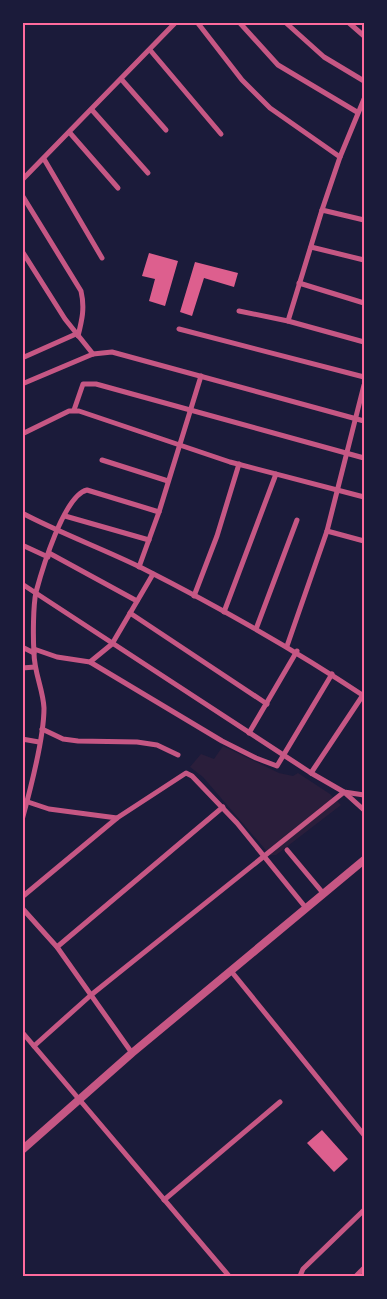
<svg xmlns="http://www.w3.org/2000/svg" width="387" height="1299" font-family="'PT Sans',sans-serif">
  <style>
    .green { fill: #2a1e3b }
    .building { fill: #dd5f8e }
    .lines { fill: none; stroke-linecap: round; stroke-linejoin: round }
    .minor { stroke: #c65784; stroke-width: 5 }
    .tertiary { stroke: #c65784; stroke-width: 8 }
    .neatline { fill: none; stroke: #ff6b9d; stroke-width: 2 }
  </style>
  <rect width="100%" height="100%" fill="#1b1b3a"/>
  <!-- green -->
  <polygon class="green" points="223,746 279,773 293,776 298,773 330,794 341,805 276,855 270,855 203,777 190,767 201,754 214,759"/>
  <!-- building -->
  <g class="building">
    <polygon points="149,253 178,261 165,306 149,301 155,279 142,276"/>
    <polygon points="195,262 238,273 234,287 204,278 192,316 180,312"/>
    <polygon points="322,1130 348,1159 334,1172 307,1143"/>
  </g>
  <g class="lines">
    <!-- minor -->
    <g class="minor">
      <polyline points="197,22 242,80 270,108 340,157"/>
      <polyline points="239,22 278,65 357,112"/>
      <polyline points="285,22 324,57 364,81"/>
      <polyline points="348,22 364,36"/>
      <polyline points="150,50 221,134"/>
      <polyline points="122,80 166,130"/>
      <polyline points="92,110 148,173"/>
      <polyline points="70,133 118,188"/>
      <polyline points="44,159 102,258"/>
      <polyline points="22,180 176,22"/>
      <path d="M22,195l59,96c4,17 1,29 -3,45"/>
      <polyline points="322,210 340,157 364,99"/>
      <polyline points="311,247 364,260"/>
      <polyline points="22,251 65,319 93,354"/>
      <polyline points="299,283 364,303"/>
      <polyline points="239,311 288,321 364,342"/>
      <polyline points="288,321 322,210 364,220"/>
      <polyline points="179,329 364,377"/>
      <polyline points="22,358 76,334"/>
      <polyline points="22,384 93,354 112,352 364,421"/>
      <polyline points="74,410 83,384 96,384 364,458"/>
      <polyline points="22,434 69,411 79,411 230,462 364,497"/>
      <polyline points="102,460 168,481"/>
      <path d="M22,513c38,20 79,35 118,54 77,39 152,81 224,129"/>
      <polyline points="65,516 149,540"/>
      <polyline points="327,531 364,541"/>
      <polyline points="22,545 48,557"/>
      <polyline points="49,553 137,601"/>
      <polyline points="139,567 159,512 201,376"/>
      <polyline points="22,584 311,773 344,792 364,795"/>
      <polyline points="194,596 217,536 239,464"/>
      <polyline points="224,612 276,474"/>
      <polyline points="130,613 267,704"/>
      <polyline points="256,629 297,520"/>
      <polyline points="287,646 327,531 364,385"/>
      <polyline points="22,647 34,653"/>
      <polyline points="34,649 57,657 90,662 222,741 256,758 277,766 332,674"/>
      <polyline points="90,662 112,644 153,574"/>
      <polyline points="22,668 35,667"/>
      <polyline points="42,729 63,739 78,741 137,742 157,745 178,755"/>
      <polyline points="249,733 297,651"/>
      <polyline points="22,739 39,742"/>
      <polyline points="311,773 363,695"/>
      <polyline points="22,800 49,809 117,818"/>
      <path d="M22,820c8,-29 22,-82 22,-112 -1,-19 -10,-36 -10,-55 -1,-15 -1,-47 2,-61 6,-22 28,-97 51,-102l72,22"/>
      <polyline points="287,850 323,893"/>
      <polyline points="22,897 117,818 186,773 192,776 237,823 306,908"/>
      <polyline points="22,908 57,947 132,1053"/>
      <polyline points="57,947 223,807"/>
      <polyline points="231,971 364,1135"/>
      <polyline points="22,1032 229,1276"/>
      <polyline points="34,1046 91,995 344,792 364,810"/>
      <polyline points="164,1200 280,1102"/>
      <polyline points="300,1276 303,1269 364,1210"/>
      <polyline points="356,1276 364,1268"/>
    </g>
    <!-- tertiary -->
    <polyline class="tertiary" points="22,1150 132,1053 364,860"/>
  </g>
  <!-- border -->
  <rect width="387" height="1299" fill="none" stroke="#1b1b3a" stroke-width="48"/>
  <rect x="24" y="24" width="339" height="1251" class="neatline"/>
</svg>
